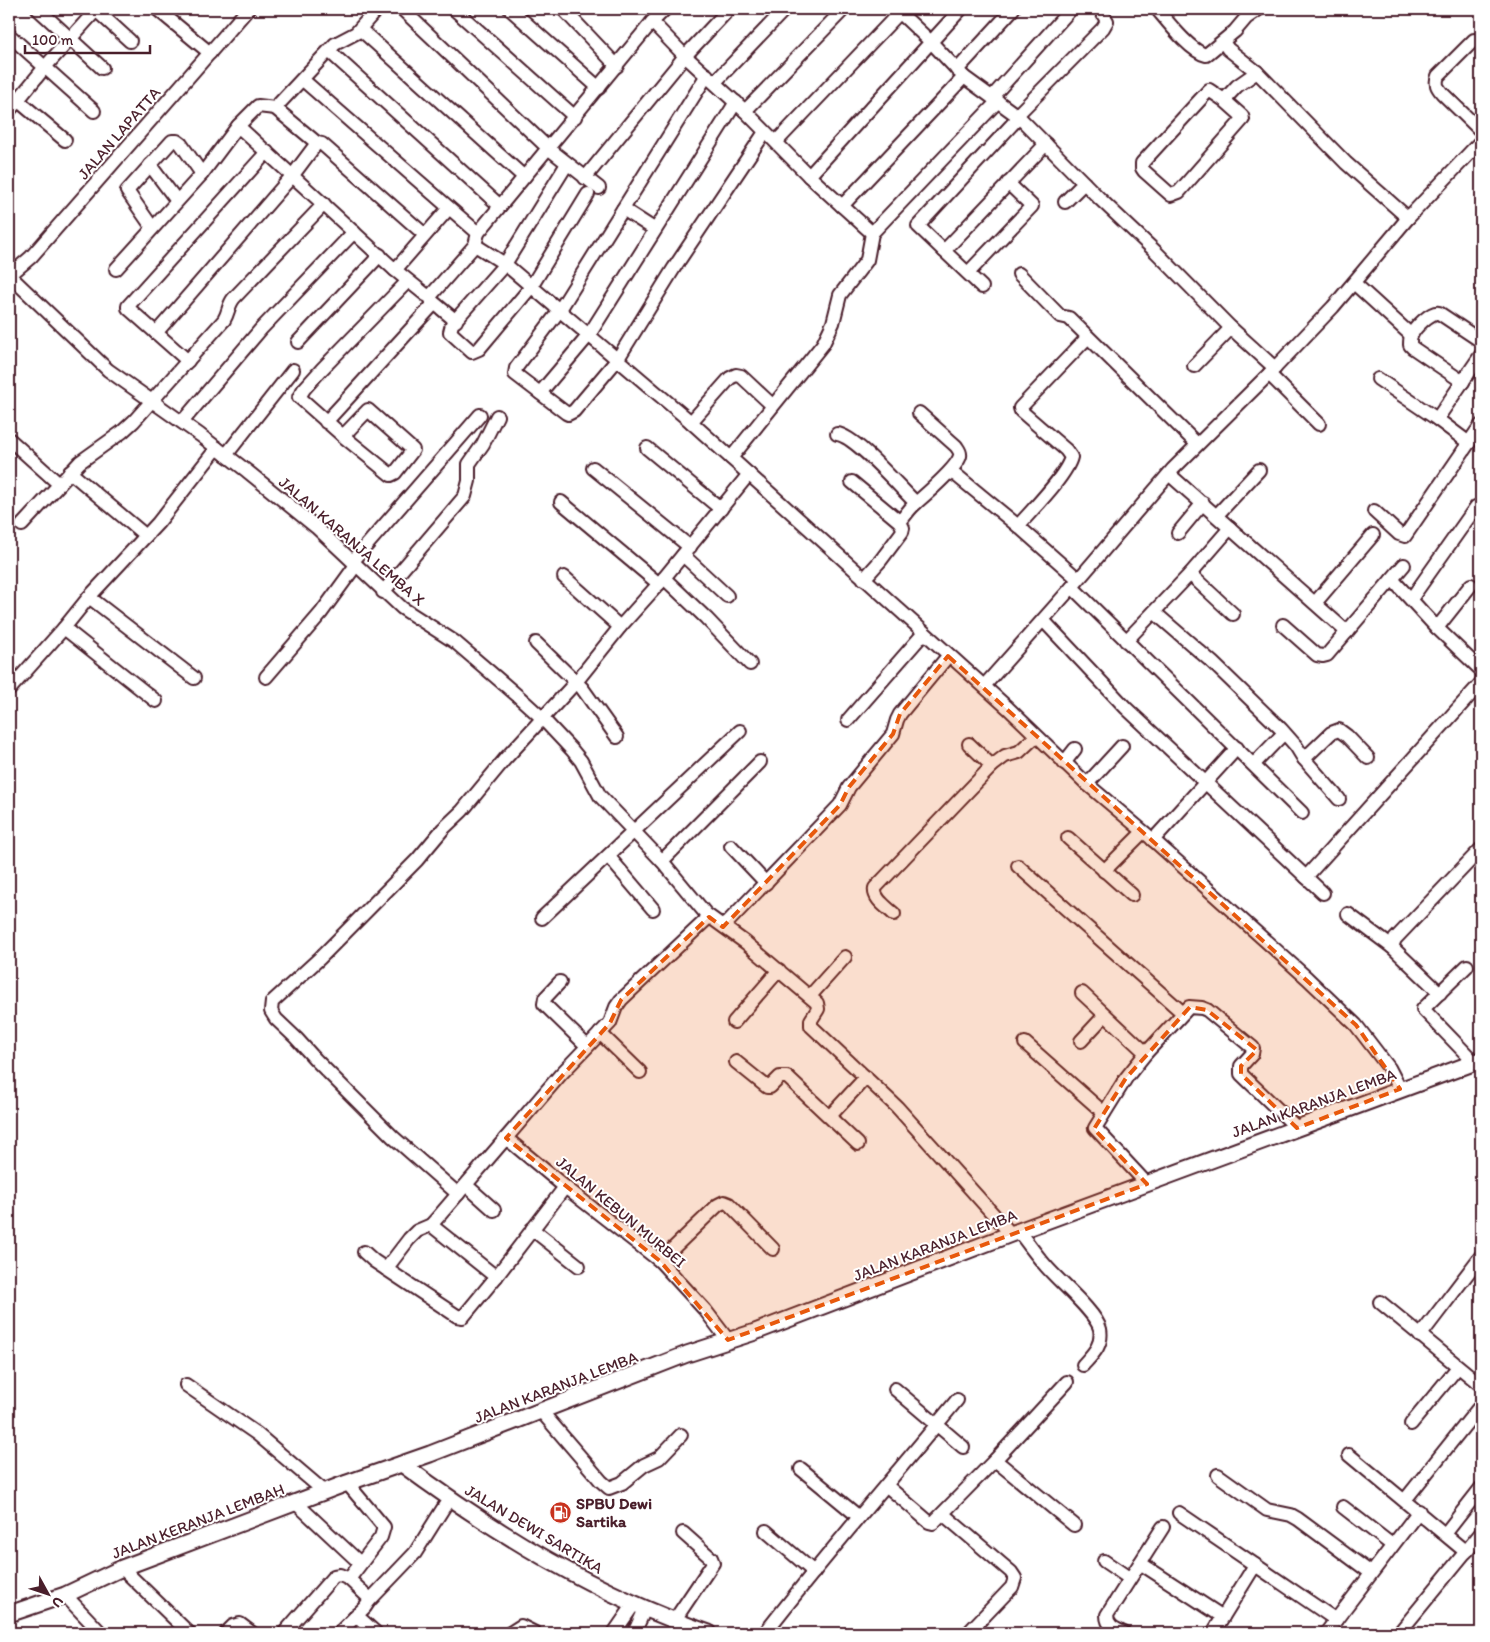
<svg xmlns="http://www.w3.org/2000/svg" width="1490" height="1642" font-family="Itim,sans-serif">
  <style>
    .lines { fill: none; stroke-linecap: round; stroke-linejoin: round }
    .minor-casing { stroke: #4a1f2b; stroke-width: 16 }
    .major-casing { stroke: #4a1f2b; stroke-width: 19 }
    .minor { stroke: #fff; stroke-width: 12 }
    .major { stroke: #fff; stroke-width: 15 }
    .marked { fill: #e8590c; fill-opacity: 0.2; stroke: #e8590c; stroke-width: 4; stroke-dasharray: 10 6; stroke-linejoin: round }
    .labels { text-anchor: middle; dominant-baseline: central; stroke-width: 4; stroke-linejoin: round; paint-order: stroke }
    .street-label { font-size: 16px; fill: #4a1f2b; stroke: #fff }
    .poi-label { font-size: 16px; font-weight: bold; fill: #4a1f2b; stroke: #fff; text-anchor: start }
  </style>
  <rect width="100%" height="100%" fill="#fff"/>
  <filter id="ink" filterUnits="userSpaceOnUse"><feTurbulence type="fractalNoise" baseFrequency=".02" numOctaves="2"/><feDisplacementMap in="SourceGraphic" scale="10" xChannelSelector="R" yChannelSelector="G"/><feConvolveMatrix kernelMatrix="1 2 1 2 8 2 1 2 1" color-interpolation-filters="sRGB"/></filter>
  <g filter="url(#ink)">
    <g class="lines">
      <defs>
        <g id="minor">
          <polyline points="38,9 102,68"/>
          <polyline points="157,9 210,53"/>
          <polyline points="402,9 548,148 599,188"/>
          <polyline points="454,9 575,117"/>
          <polyline points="510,9 599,88"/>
          <polyline points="563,9 617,66"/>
          <polyline points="896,9 931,42 964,77 1019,117 1100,199 1156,252 1231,328 1275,368"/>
          <path d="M1157,9c11,13 33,42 49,46l29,-24 11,-13 13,-9"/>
          <polyline points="96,10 130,41"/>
          <polyline points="652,22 685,56 745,111 809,176 872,233 998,101"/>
          <polyline points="360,29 524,177"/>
          <polyline points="9,35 94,111"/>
          <path d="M1474,40l-36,36c-3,8 -1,11 4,17l39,38"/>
          <polyline points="1223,42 1228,49 1257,72 1346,163 1408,218"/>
          <polyline points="329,51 500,206"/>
          <polyline points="957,70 1013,9"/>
          <polyline points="707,75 559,311 516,368 515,374 566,413 568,414 574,411 617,360 674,268 765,132"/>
          <polyline points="303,80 478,233"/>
          <polyline points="715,82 785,9"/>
          <polygon points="1209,90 1224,100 1242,116 1243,119 1179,192 1171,195 1144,171 1142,168 1142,163"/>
          <polyline points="9,93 65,140"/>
          <polyline points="992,97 1071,9"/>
          <polyline points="1224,100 1237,86 1257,72"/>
          <polyline points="275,108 335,44 356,33 377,9"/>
          <polyline points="9,111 45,67 97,9"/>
          <polyline points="745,111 844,9"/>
          <polyline points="1017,115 1103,28 1107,21 1100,9"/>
          <polyline points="238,126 258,106 275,108 317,143"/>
          <polyline points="777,141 903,9"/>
          <polyline points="567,164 505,264 452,324 450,332 472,352 479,349 531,287 588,194"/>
          <polyline points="150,165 177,201"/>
          <polyline points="809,176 961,9"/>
          <polyline points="585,178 685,56 729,9"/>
          <polyline points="1065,202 1084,183"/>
          <polyline points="842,206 964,77"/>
          <polyline points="623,209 654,229"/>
          <polyline points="152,227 127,191 172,141 177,141 181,144 202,174"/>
          <polyline points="475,245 505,264 691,422 1008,708 1087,784 1151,838 1307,978 1356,1025 1389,1068 1400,1089"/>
          <polyline points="944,251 1046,144"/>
          <polyline points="116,269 202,174 238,126 395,270 426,295 429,296 432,301 432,306 326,422"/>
          <polyline points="395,270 449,208"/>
          <polyline points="9,271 17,269 31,257 248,9"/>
          <polyline points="968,273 1032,206 1008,183"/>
          <polyline points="1019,274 1060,316 1069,318 1197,444"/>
          <polyline points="9,275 108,370 200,435 247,471 316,527 402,608 455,642 519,697 542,718 572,750 581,761 600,796 662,861 706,914 746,943 817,1003 818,1009 811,1020 811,1026 897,1107 1011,1234"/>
          <polyline points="1354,283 1411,335"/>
          <polyline points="982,287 918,226 1019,117"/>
          <polyline points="429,296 433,293 475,245 478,233 652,22 665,9"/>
          <polyline points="432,301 456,321"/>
          <polyline points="156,333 293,175 317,143 322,144 425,235"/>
          <polyline points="298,342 380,255"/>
          <polyline points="188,361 128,308 128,306 267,152"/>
          <polyline points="1194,366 1231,328"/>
          <polyline points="1269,374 1319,424"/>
          <polyline points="1378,379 1437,419 1469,443"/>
          <path d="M1463,382l-50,-34 -3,-3c0,-2 0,-7 1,-9 3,-8 20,-25 28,-23l42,28"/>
          <polyline points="540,393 589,335 736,102"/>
          <polyline points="1437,419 1481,355"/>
          <polyline points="182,422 261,329 354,232"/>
          <polyline points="691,422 730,378 736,375 741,376 772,405"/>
          <path d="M837,434c19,2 63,54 79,69"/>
          <polyline points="343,436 368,410 413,450 395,473 391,475 343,436 299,397 304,389 322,369 408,281"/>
          <polyline points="9,439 59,484"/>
          <polyline points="647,448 721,509"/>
          <polyline points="226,455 293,370"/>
          <polyline points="731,458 823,344 833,323 840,295 867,260 872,233"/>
          <polyline points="593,468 690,547"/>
          <polyline points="70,472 146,536"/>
          <path d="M950,473l6,2 62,51c13,-15 49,-51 53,-69l-5,-7 -45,-39 -1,-3 68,-71"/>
          <polyline points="1169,474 1347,632"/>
          <polyline points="852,482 900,522"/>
          <polyline points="561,502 659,584"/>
          <polyline points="1374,511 1399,534 1405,536 1481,425"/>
          <polyline points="1217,515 1259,470"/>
          <path d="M22,525l58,-63 42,-30 12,-11 90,-101c5,-8 4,-15 10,-22l90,-94"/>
          <polyline points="1018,526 1078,579"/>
          <polyline points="1178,533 1203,503"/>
          <polyline points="683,555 727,596"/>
          <polyline points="353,561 480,415"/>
          <polyline points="1190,574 1233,614"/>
          <polyline points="564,577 620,627"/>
          <polyline points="664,578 706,618 750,664"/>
          <path d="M864,579l17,-19 21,-28 1,-4 -3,-6c5,-6 9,-13 15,-18 10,-9 42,-36 45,-48 1,-4 -2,-7 -4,-10l-37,-33"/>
          <polyline points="1392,579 1437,628 1481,670"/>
          <polyline points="1072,587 1302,813"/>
          <polyline points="383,592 465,496 469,481 469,464 483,444 497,416"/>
          <polyline points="89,597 194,678"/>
          <polyline points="1411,599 1476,507"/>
          <polyline points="1315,603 1373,535"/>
          <polyline points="1154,612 1213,663 1281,729 1296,746 1304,759 1339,799"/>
          <polyline points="1043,620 1126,708 1323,893"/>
          <polyline points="1283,625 1317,655 1323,656 1327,655 1404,565"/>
          <polyline points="64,628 156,701"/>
          <polyline points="1437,628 1471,585"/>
          <polyline points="1126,641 1190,574 1230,528"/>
          <polyline points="536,643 582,688 617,737"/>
          <polyline points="266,677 321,613 356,565"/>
          <polyline points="984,686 1072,587 1173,469 1269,374 1333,307 1408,218 1481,141"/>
          <polyline points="9,690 64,628 89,597 158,523 217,448"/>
          <polyline points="848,720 924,633"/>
          <polyline points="969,744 992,766"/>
          <polyline points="1304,759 1331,733 1339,730 1347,736 1368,758"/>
          <polyline points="1064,763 1075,749"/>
          <polyline points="1254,764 1284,733"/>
          <polyline points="1087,784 1122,746"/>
          <polyline points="1068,838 1132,895"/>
          <polyline points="1153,840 1237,748"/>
          <polyline points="731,846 766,883"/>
          <polyline points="608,856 653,909"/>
          <polyline points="662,861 760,762"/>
          <polyline points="1018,866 1183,1013"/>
          <polyline points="1104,871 1143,832"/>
          <polyline points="1306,877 1481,683"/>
          <path d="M894,914c-7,-7 -21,-15 -19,-26l117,-122 13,-10 14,-4 17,-16"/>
          <polyline points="1348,914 1392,947 1440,993"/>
          <polyline points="542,918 740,731"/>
          <polyline points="724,926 840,805 849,787 893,734 897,720 900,714 948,656"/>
          <polyline points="1392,947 1395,939 1481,849"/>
          <polyline points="1467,966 1423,1009 1474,1062"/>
          <polyline points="560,982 545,998 544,1004 587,1046"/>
          <polyline points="1082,993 1146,1053"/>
          <polyline points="810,996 845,957"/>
          <polyline points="734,1022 779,970"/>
          <polyline points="600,1033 640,1072"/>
          <polyline points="1081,1041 1105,1015"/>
          <polyline points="1025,1043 1104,1113"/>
          <polyline points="736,1062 767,1087 770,1087 780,1077 787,1077 858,1144"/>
          <polyline points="830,1116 866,1077"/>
          <polyline points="506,1138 565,1187 660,1261 705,1310 728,1340"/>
          <polyline points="1147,1184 1095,1128 1126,1078 1146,1053 1189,1007 1202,1008 1207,1010 1253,1048 1252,1054 1241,1066 1241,1074 1297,1128"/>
          <polyline points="466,1185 494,1210"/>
          <polyline points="458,1194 393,1137 316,1060 296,1038 276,1019 271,1011 272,1002 320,958 417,860 443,829 462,811 505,759 576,682 620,627 664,578 749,474"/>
          <polyline points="431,1225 496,1277"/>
          <polyline points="532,1229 579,1266"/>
          <path d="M1019,1232c9,11 17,23 26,33 12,15 51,47 55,64 3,16 -7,25 -17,36"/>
          <polyline points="364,1252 374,1261 457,1316 463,1317 496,1277 565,1187"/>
          <polyline points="660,1261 718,1205 724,1202 729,1204 773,1249"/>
          <polyline points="386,1269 409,1239 417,1231 431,1225 439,1216 561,1074 610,1023 616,1007 621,1000 709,917"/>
          <polyline points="1380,1302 1481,1385"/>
          <polyline points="1420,1336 1481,1256"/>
          <polyline points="186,1385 257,1434 325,1492"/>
          <polyline points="895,1389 963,1447"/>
          <polyline points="541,1411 601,1481 609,1488 622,1483 644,1465 659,1458 681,1435"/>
          <polyline points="1411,1424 1458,1367"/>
          <polyline points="1349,1455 1466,1552"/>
          <polyline points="995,1460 1074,1525"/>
          <polyline points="801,1469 859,1517"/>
          <polyline points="1218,1475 1267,1510 1291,1515 1298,1519 1371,1573"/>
          <polyline points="347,1483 384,1527 381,1537 349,1579"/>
          <polyline points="887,1486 929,1522 933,1523 995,1460 1067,1382"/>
          <polyline points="1405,1500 1481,1405"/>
          <polyline points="296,1503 360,1563"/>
          <polyline points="1343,1507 1392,1545"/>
          <polyline points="1179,1513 1336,1620"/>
          <polyline points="943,1514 1011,1572 1015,1578 1012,1587 968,1633"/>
          <polyline points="766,1531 814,1572"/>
          <polyline points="1445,1534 1481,1488"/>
          <polyline points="1104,1561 1129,1578"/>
          <polyline points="1140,1563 1223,1617"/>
          <polyline points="122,1568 189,1633"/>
          <polyline points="65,1595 101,1633"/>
          <polyline points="369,1601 415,1553 449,1499"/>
          <polyline points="356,1615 376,1633"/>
          <polyline points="674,1621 713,1563 711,1558 683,1533"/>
          <polyline points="226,1633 233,1626 240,1624 252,1633"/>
          <polyline points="284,1633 334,1576 340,1575 349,1579 368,1597 369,1601 365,1607 339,1633"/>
          <polyline points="510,1633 521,1626 535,1633"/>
          <polyline points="614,1633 634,1604"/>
          <polyline points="634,1633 645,1609"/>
          <path d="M765,1633c61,-79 128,-155 192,-233"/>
          <path d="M1124,1633c-9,-4 -17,-7 -17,-18l56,-88"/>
          <polyline points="1213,1633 1255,1565"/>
          <polyline points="1326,1633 1419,1511"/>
          <polyline points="1399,1633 1481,1533"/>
        </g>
        <g id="major">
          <path d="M402,1464c95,70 195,131 307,169"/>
          <polyline points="9,1614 65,1595 122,1568 347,1483 430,1454 687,1354 755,1332 1011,1234 1481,1060"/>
        </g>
      </defs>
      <!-- minor casing -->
      <use href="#minor" class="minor-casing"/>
      <!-- major casing -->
      <use href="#major" class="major-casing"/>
      <!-- minor -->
      <use href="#minor" class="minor"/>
      <!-- major -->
      <use href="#major" class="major"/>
    </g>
  </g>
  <!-- marked area -->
  <path class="marked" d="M948,656l408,369 44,64 -103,39 -56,-54v-8l16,-16 -50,-40 -17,-3 -64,71 -32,51 53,55 -419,156 -68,-79 -154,-123 104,-115 11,-23 88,-83 14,10 117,-122 9,-18 44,-53 7,-20z"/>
  <!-- icons -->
  <defs>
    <symbol id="fuel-disc" viewBox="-11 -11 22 22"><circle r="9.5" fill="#c8321e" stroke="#fff"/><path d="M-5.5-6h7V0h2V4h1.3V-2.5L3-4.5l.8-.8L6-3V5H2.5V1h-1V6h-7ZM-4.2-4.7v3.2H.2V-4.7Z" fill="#fff"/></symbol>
  </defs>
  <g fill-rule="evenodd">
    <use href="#fuel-disc" x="548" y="1500" width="25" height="25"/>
  </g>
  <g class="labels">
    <!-- street labels -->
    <g class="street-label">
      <text transform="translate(119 133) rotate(-49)">JALAN LAPATTA</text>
      <text transform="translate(352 541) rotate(41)">JALAN KARANJA LEMBA X</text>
      <text transform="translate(1314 1103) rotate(-20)">JALAN KARANJA LEMBA</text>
      <text transform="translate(621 1212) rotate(40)">JALAN KEBUN MURBEI</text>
      <text transform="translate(935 1245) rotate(-21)">JALAN KARANJA LEMBA</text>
      <text transform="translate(556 1387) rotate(-21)">JALAN KARANJA LEMBA</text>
      <text transform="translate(198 1521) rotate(-21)">JALAN KERANJA LEMBAH</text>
      <text transform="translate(534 1529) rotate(31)">JALAN DEWI SARTIKA</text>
    </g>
    <!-- poi labels -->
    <g class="poi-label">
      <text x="576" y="1503">SPBU Dewi<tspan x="576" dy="18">Sartika</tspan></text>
    </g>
  </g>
  <!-- margin -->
  <rect width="1490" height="1642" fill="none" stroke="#fff" stroke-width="30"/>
  <rect x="15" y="15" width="1460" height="1612" fill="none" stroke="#4a1f2b" stroke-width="2" filter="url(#ink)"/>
  <!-- north arrow -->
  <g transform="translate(48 1594) rotate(130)" stroke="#ffffff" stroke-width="4" paint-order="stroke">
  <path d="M0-4L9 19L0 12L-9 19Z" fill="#4a1f2b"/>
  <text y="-8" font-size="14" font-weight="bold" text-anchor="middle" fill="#4a1f2b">U</text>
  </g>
  <!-- scale -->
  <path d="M25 45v8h125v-8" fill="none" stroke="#4a1f2b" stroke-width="2.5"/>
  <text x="32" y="45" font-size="15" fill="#4a1f2b" stroke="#ffffff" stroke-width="4" paint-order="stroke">100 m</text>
</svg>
